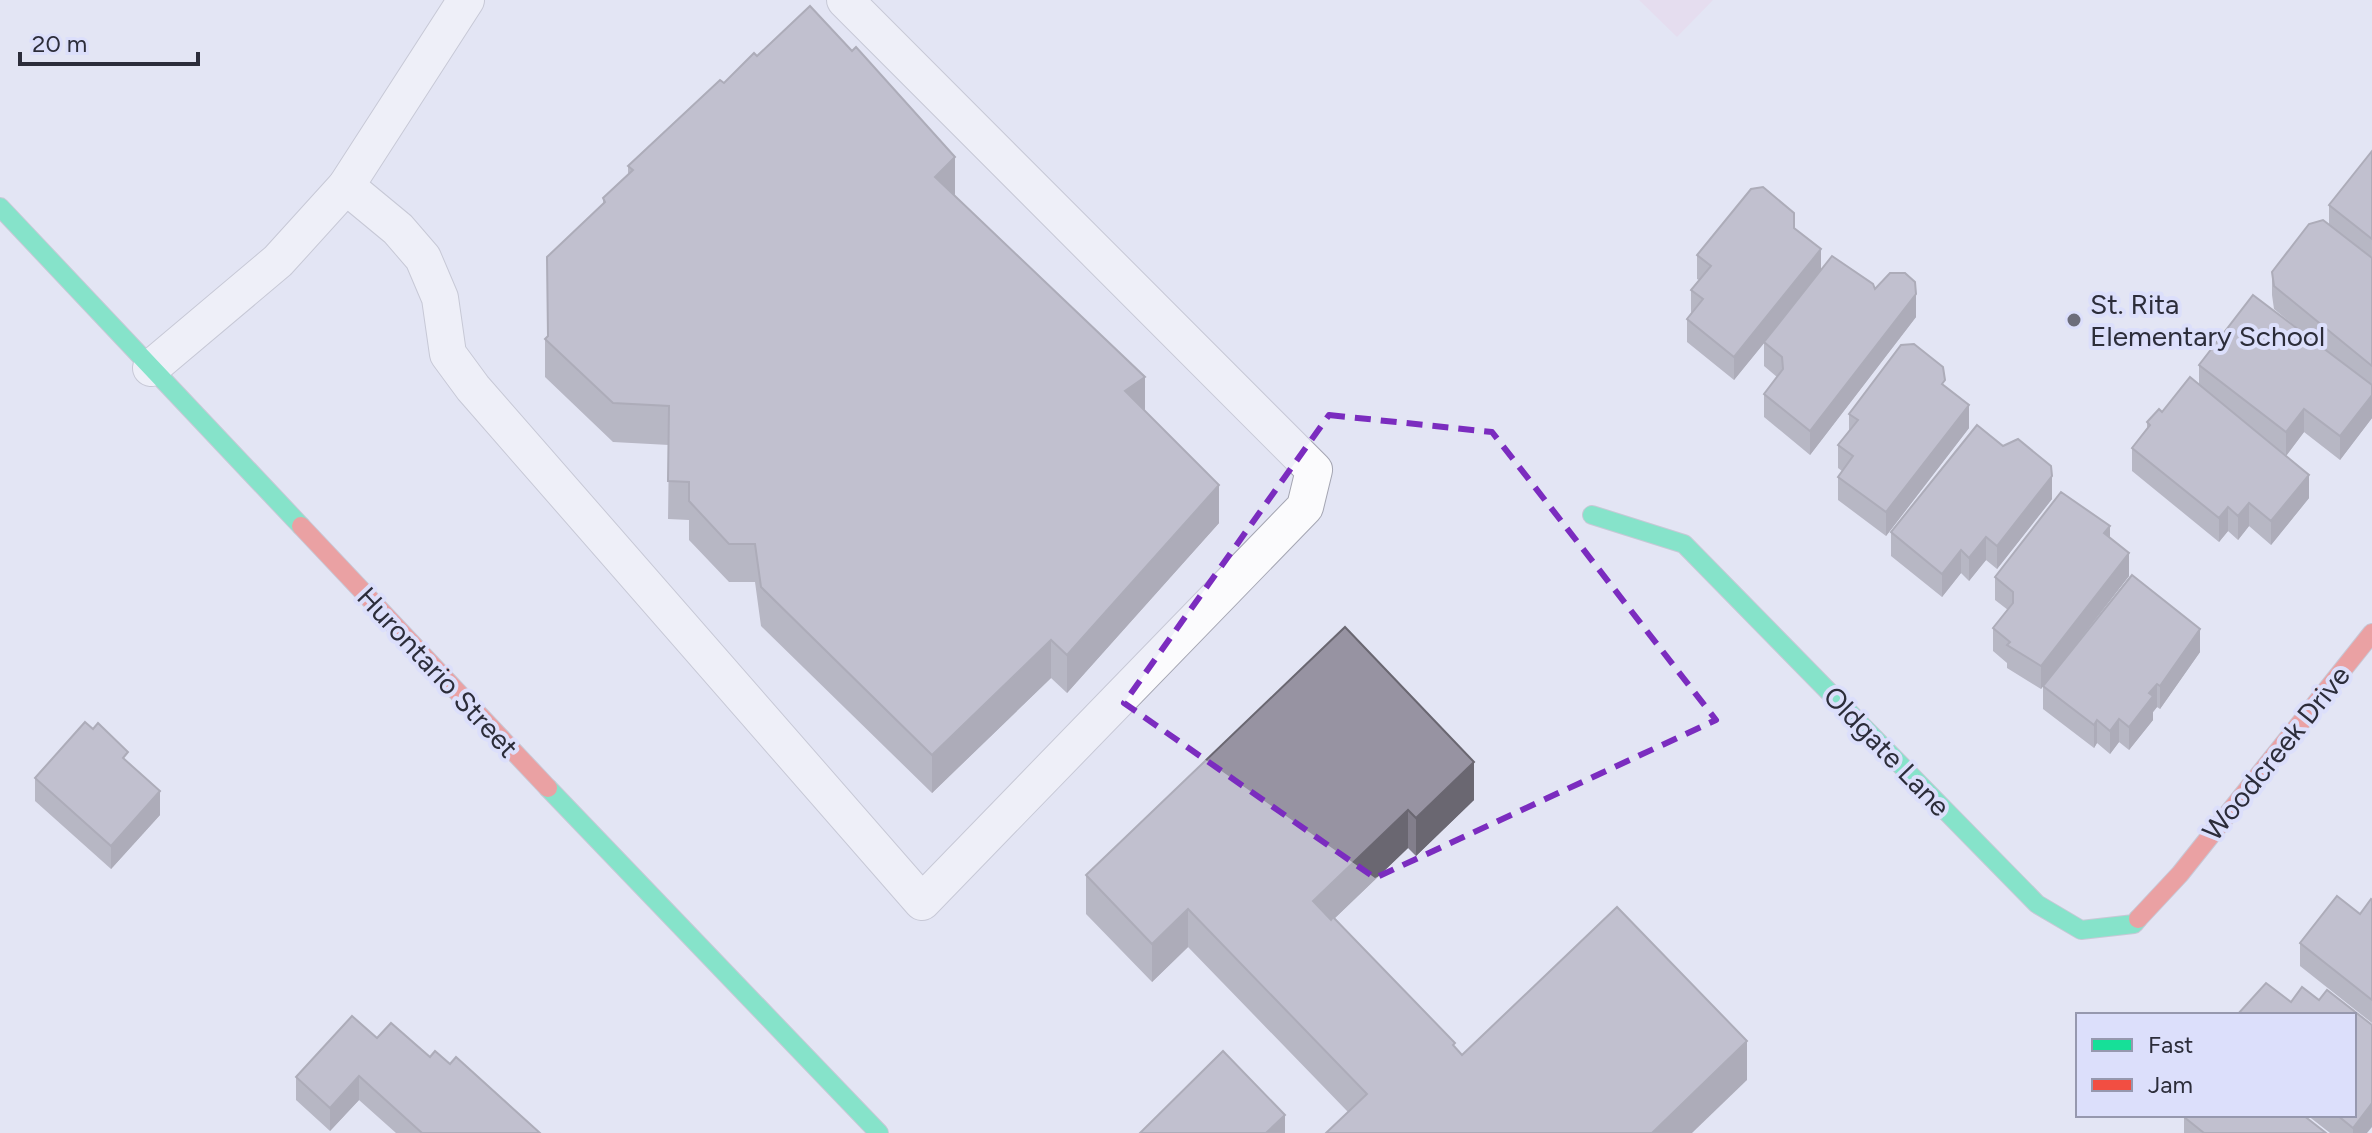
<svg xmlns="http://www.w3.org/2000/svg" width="2372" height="1133" font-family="Figtree,sans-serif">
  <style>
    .green { fill: #e7d3e9 }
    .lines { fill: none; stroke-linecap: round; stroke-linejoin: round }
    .lane-casing { stroke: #a4a5b2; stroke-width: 38 }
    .fast-casing { stroke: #a4a5b2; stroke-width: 20 }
    .jam-casing { stroke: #a4a5b2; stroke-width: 20 }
    .lane { stroke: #fbfbfd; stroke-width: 36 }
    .fast { stroke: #16e098; stroke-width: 18 }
    .jam { stroke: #f24e42; stroke-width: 18 }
    .wall { fill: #827e8b }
    .shaded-wall { fill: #6a6771 }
    .building { fill: #9793a2; stroke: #6a6771; stroke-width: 2 }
    .marked { fill: none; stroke: #7b2cbf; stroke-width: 6; stroke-dasharray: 16 10; stroke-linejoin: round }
    .poi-dot { fill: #6c6d7b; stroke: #dcdffb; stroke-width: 3 }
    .labels { text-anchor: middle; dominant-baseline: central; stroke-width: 8; stroke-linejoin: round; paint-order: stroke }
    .poi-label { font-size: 28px; fill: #2c2d3a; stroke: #dcdffb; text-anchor: start }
    .street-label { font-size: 28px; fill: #2c2d3a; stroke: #dcdffb }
  </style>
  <rect width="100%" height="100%" fill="#e3e5f4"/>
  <!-- green -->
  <polygon class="green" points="1639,0 1713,0 1677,37"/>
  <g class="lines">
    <defs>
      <g id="lane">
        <polyline points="346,186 398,229 423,258 440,298 448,354 473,388 922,902 1305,507 1314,470 845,0"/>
        <polyline points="151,368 278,261 346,186 466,0"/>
      </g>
      <g id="fast">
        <polyline points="0,207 301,526"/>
        <polyline points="1592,515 1684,544 2037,904 2081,930 2134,924 2138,919"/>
        <polyline points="548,788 879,1133"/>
      </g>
      <g id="jam">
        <polyline points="301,526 548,788"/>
        <polyline points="2138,919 2180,874 2372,633"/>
      </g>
    </defs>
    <!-- lane casing -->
    <use href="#lane" class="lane-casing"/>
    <!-- fast casing -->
    <use href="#fast" class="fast-casing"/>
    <!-- jam casing -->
    <use href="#jam" class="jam-casing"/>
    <!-- lane -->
    <use href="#lane" class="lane"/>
    <!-- fast -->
    <use href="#fast" class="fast"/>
    <!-- jam -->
    <use href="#jam" class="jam"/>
  </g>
  <!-- wall -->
  <g class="wall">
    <polygon points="757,56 955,196 1145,411 1219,523 1067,693 1051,678 932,793 761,626 755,582 729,582 689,540 689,520 668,519 669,445 613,442 545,377 545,339 547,337 547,257 603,204 603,198 628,174 628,166 724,83"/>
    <polygon points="2372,151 2372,418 2340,460 2304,432 2286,456 2309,498 2271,545 2249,526 2238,540 2228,531 2219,542 2132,471 2132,448 2147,430 2147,422 2199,385 2199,365 2301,331 2274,309 2272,295 2272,272 2329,224 2329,205"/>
    <polygon points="1794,228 1821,271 1875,289 1916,317 1810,455 1764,417 1764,394 1777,377 1764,366 1764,343 1734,380 1687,342 1687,319 1691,313 1691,290 1699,280 1697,279 1697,255"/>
    <polygon points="1945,387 1969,428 1886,536 1838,500 1838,477 1842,471 1838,468 1838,445 1849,431 1849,414"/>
    <polygon points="2052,499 1997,569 1986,560 1969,581 1961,573 1942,597 1891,556 1891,532"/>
    <polygon points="2110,538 2129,576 2077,643 2200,652 2160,709 2157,707 2153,712 2153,720 2129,750 2119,742 2110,754 2097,743 2094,748 2043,709 2043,686 2041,689 2007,668 2007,663 1993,651 1993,628 2008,610 1995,600 1995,577"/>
    <polygon points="1345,627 1474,800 1416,856 1408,848 1335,918 1462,1055 1747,1080 1348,1112 1188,947 1152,982 1086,914 1086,875"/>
    <polygon points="128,762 160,815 111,869 35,801 35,778"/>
    <polygon points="2372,900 2372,1023 2300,966 2300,943 2360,914"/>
    <polygon points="2319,1000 2367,1133 2330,1133 2307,1115 2354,1115 2291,1002"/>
    <polygon points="377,1038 450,1064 540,1133 396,1133 359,1100 330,1131 296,1100 296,1077"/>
    <polygon points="2181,1115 2303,1115 2326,1133 2184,1133 2184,1117"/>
  </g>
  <!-- shaded-wall -->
  <g class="shaded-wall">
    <polygon points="955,157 955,196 935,177"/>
    <polygon points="1821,249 1821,273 1734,380 1734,357"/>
    <polygon points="1916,294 1916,317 1810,455 1810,431"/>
    <polygon points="1145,377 1145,415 1125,391"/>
    <polygon points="2372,395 2372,418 2340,460 2340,436"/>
    <polygon points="1969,405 1969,428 1886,536 1886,512"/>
    <polygon points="2304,409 2304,432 2286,456 2286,432"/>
    <polygon points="2309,475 2309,498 2271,545 2271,521"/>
    <polygon points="2052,476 2052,499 1997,569 1997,546"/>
    <polygon points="1219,485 1219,523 1067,693 1067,655"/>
    <polygon points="2249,503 2249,526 2238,540 2238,516"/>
    <polygon points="2228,507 2228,531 2219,542 2219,518"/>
    <polygon points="2110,526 2110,550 2104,533"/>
    <polygon points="1986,537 1986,560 1969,581 1969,558"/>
    <polygon points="1961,550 1961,573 1942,597 1942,574"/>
    <polygon points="2129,553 2129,576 2041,689 2041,666"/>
    <polygon points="2200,629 2200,652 2160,709 2160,686"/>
    <polygon points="1051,640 1051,678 932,793 932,755"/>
    <polygon points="2157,684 2157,707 2153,712 2153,720 2129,750 2129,727 2149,693"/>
    <polygon points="2119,719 2119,742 2110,754 2110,731"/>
    <polygon points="2097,720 2097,743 2094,748 2094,725"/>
    <polygon points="1474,762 1474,800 1416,856 1416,818"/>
    <polygon points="160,791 160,815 111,869 111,846"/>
    <polygon points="1408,810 1408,848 1313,939 1313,901"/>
    <polygon points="1188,909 1188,947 1152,982 1152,944"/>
    <polygon points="1747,1041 1747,1080 1692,1133 1652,1133"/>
    <polygon points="359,1076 359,1100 330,1131 330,1108"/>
    <polygon points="2372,1103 2372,1127 2367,1133 2353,1133 2353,1128"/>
    <polygon points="1285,1115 1285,1133 1266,1133"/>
  </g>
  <!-- building -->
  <g class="building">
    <polygon points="810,6 852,51 856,47 955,157 935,177 1145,377 1125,391 1219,485 1067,655 1051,640 932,755 761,587 755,544 729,544 689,501 689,482 668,481 669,406 613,403 545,339 548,336 547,257 605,202 603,198 633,170 628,166 720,80 724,83 754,53 757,56"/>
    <polygon points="2372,151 2372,239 2329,205"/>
    <polygon points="1763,187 1794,213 1794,228 1821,249 1734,357 1687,319 1703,299 1691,290 1711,266 1697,255 1751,189"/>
    <polygon points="2323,220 2372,258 2372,366 2274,286 2272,272 2309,224"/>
    <polygon points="1832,256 1873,284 1875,289 1890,273 1905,273 1915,282 1916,294 1810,431 1764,394 1783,369 1782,357 1764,342"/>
    <polygon points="2253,295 2372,385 2372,395 2340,436 2304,409 2286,432 2199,365"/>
    <polygon points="1914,344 1943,367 1945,380 1942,384 1969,405 1886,512 1838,477 1853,456 1838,445 1858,420 1849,414 1901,345"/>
    <polygon points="2190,377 2309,475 2271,521 2249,503 2238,516 2228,507 2219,518 2132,448 2150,425 2147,422 2159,409 2162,412"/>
    <polygon points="1977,425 2003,446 2018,439 2051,466 2052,476 1997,546 1986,537 1969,558 1961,550 1942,574 1891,532"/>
    <polygon points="2061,492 2110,526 2104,533 2129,553 2041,666 2007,645 2010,642 1993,628 2013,603 2013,592 1995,577"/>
    <polygon points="2132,575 2200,629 2160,686 2157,684 2149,693 2153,696 2129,727 2119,719 2110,731 2097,720 2094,725 2043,686"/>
    <polygon points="1345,627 1474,762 1416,818 1408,810 1313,901 1331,920 1333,917 1455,1043 1453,1045 1462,1055 1617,907 1747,1041 1652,1133 1326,1133 1367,1094 1188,909 1152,944 1086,875"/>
    <polygon points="85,722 93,729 98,723 128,752 123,758 160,791 111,846 35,778"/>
    <polygon points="2337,896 2360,914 2371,899 2372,900 2372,1000 2300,943"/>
    <polygon points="2266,983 2291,1002 2302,987 2319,1000 2327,990 2372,1025 2372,1103 2353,1128 2337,1115 2354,1115 2354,1015 2237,1015"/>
    <polygon points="352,1016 377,1038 391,1023 430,1057 435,1051 450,1064 456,1057 540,1133 422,1133 359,1076 330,1108 296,1077"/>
    <polygon points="1223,1051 1285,1115 1266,1133 1140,1133"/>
    <polygon points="2185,1115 2303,1115 2326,1133 2204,1133 2184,1117"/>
  </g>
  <!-- marked area -->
  <path d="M0 0H2372V1133H0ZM1329,415l163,17 224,288 -341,158 -251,-175z" fill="#e3e5f4" fill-opacity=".55" fill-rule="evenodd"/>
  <path class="marked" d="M1329,415l163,17 224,288 -341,158 -251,-175z"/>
  <!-- markers -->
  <circle class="poi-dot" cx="2074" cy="320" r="8"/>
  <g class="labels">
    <!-- poi labels -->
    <g class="poi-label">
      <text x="2090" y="304">St. Rita<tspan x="2090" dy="32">Elementary School</tspan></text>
    </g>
    <!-- street labels -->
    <g class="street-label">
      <text transform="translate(438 672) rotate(47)">Hurontario Street</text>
      <text transform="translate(1887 751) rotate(46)">Oldgate Lane</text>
      <text transform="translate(2276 753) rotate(-51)">Woodcreek Drive</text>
    </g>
  </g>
  <!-- legend -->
  <rect x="2076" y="1013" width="280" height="104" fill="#dcdffb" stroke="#9698ae" stroke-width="2"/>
  <rect x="2092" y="1039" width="40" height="12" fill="#16e098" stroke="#9698ae" stroke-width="2"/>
  <text x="2148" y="1053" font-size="24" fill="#2c2d3a">Fast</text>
  <rect x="2092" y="1079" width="40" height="12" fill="#f24e42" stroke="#9698ae" stroke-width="2"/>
  <text x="2148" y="1093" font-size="24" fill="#2c2d3a">Jam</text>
  <!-- scale -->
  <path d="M20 52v12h178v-12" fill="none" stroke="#2c2d3a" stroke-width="4"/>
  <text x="32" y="52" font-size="24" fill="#2c2d3a" stroke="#dcdffb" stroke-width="6" paint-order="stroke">20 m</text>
</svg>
